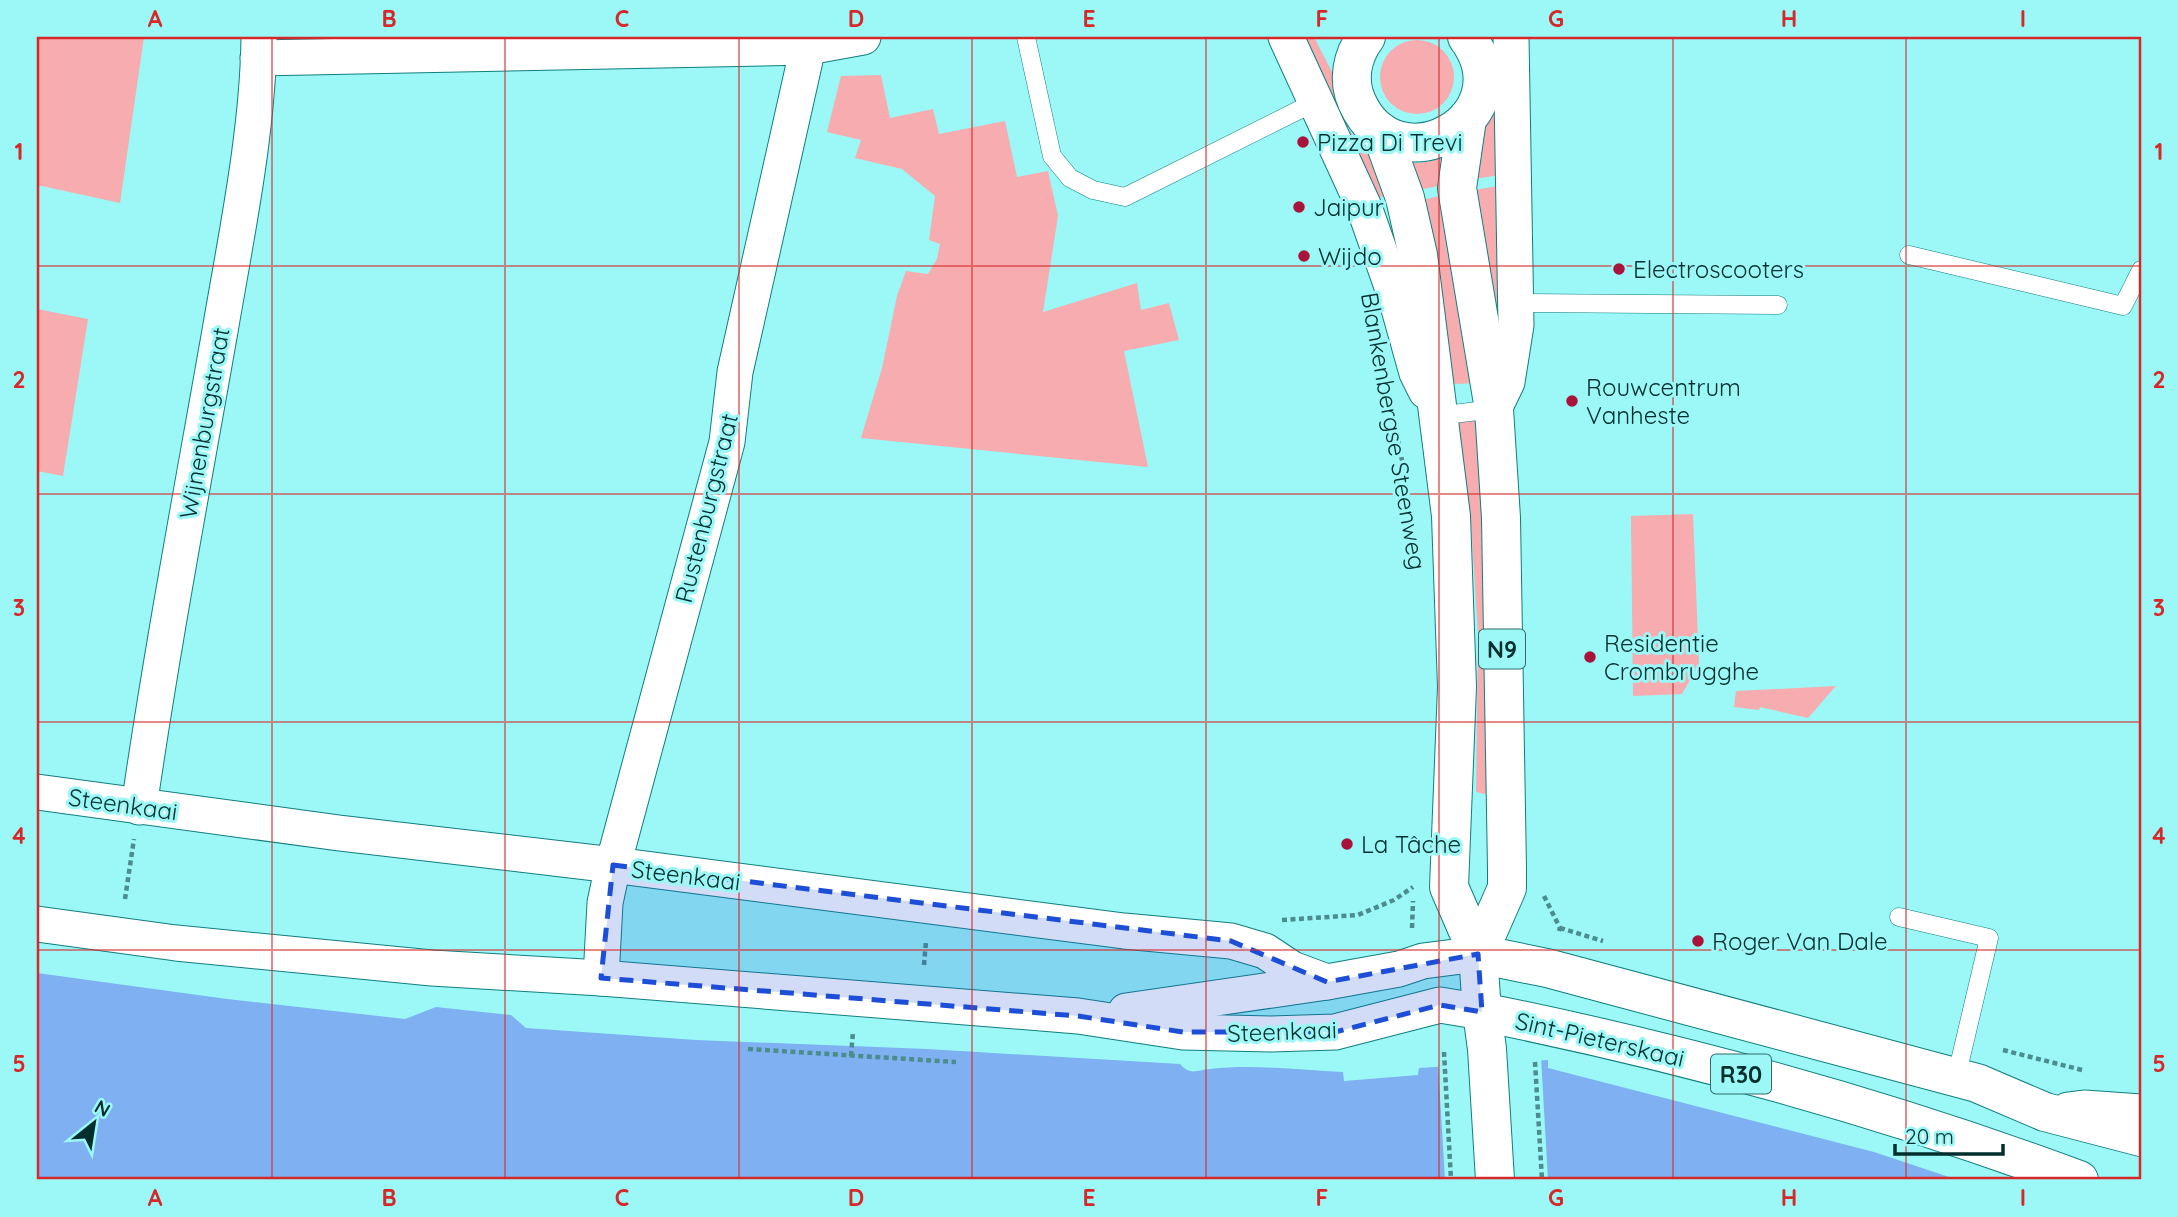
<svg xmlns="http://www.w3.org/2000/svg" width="2178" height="1217" font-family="Quicksand,sans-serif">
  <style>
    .green { fill: #f7acb0 }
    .water { fill: #7fb0f2 }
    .pier { fill: #9bf8f7 }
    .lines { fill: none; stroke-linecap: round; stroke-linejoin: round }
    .lane-casing { stroke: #117e7e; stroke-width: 19 }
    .street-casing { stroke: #117e7e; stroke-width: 37 }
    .secondary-casing { stroke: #117e7e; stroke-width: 40 }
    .primary-casing { stroke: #117e7e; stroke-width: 40 }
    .path { stroke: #4b8d8d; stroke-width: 4.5; stroke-dasharray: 5 3.5; stroke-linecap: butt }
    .lane { stroke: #fff; stroke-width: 18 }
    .street { stroke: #fff; stroke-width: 35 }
    .secondary { stroke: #fff; stroke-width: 38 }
    .primary { stroke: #fff; stroke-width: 38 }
    .marked { fill: #1d4ed8; fill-opacity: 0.2; stroke: #1d4ed8; stroke-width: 5; stroke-dasharray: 14 9; stroke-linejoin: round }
    .grid { fill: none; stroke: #d62828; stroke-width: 2; stroke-opacity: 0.55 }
    .poi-dot { fill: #a91239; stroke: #9bf8f7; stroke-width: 2.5 }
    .labels { text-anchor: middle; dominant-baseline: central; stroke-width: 6; stroke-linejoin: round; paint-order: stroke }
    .shield { fill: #9bf8f7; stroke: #316b6a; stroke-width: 2 }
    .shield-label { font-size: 23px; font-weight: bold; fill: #032e2e }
    .poi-label { font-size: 24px; fill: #032e2e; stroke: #9bf8f7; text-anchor: start }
    .street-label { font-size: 24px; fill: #032e2e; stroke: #9bf8f7 }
    .neatline { fill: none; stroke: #d62828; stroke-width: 2.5 }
    .grid-label { font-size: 23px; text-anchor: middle; font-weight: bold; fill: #d62828 }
  </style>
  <rect width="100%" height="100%" fill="#9bf8f7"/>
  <!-- green -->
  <g class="green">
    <polygon points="37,37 144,37 120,203 37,185"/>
    <polygon points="1297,37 1314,37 1333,74 1335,100 1346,127 1368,153 1391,195 1370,199"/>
    <circle cx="1417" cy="77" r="37"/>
    <polygon points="881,75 890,118 933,109 939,134 1005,121 1017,177 1048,171 1058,216 1043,312 1137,283 1141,310 1169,303 1179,340 1124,351 1148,467 861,438 882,368 897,296 906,271 928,274 937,259 940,244 929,240 935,196 902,169 855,158 861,140 827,132 841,76"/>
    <polygon points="1495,111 1501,175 1473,179 1482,132"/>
    <path d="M1447,156v28l-33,7 -10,-29c16,2 28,0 43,-6z"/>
    <polygon points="1503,185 1505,322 1494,323 1469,191"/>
    <polygon points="1448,194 1483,383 1451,384 1418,201"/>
    <polygon points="37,309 88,319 63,476 37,471"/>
    <polygon points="1488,413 1489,795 1476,792 1478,635 1471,524 1455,418"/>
    <polygon points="1693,514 1699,664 1682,694 1633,696 1631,516"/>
    <polygon points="1836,686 1808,718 1760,707 1759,710 1734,707 1736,691"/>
  </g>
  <!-- water -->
  <path class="water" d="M37,973l190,26 178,20 31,-12 75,8 15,13 170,12 231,9 253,15c10,12 17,6 30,5 44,-5 90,1 133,3l1,9 74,-6 1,-7 129,-8v8l326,84 84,28h-1921z"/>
  <!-- pier -->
  <polygon class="pier" points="1541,1057 1548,1180 1445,1180 1438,1063"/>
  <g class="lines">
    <defs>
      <g id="lane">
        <polyline points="1026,37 1052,156 1070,178 1093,190 1125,197 1317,101"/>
        <polyline points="1909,255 2123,306 2141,270"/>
        <polyline points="1516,303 1778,305"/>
        <polyline points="1437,416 1494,409"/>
        <polyline points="1899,917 1989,938 1956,1078"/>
      </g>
      <g id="street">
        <polyline points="1286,37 1364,207 1396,298 1417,373 1426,391"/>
        <polyline points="258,58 808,47 863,37"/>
        <polyline points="1494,409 1507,382 1516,325 1511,37"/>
        <polyline points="37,792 339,833 613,865 1124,931 1231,941 1265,951 1292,969 1327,982"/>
        <path d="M139,807c23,-159 53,-317 81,-476 16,-94 38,-199 39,-294"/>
        <polyline points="37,924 176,943 432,968 601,978 1078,1016 1183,1032 1271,1034 1335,1032 1440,1005 1482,1012"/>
        <polyline points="601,978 605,903 613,865 727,442 735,372 808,47 808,37"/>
        <polyline points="1126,1011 1327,982 1399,969 1423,961 1478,954"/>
        <polyline points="2068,1110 2084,1108 2141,1112"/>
      </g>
      <polyline id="secondary" points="1482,1012 1487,1049 1495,1180"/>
      <g id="primary">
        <path d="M1366,37c-14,19 -19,43 -9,65 40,89 170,15 110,-65"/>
        <polyline points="1467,119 1457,188 1494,409 1501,518 1507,869 1507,888 1478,954"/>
        <path d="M1381,132l24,66 13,57 33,261 6,171 -8,200 29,67 4,58c203,41 403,96 597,168"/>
        <polyline points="1478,954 1547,968 1977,1083 2045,1112 2141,1137"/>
      </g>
    </defs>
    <!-- lane casing -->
    <use href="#lane" class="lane-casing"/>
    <!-- street casing -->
    <use href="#street" class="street-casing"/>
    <!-- secondary casing -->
    <use href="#secondary" class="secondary-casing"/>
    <!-- primary casing -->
    <use href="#primary" class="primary-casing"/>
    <!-- path -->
    <g class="path">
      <polyline points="1392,407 1404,471"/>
      <polyline points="1544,896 1560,928 1558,933"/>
      <polyline points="125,899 134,839"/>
      <polyline points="1282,920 1358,915 1394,900 1413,887"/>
      <polyline points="1412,928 1413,901"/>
      <polyline points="1560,928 1603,941"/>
      <polyline points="924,965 926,941"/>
      <polyline points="748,1049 956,1062"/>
      <polyline points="2003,1050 2082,1070"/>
      <polyline points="1444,1052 1451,1180"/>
      <polyline points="851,1056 853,1032"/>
      <polyline points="1535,1062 1542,1180"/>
    </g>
    <!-- lane -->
    <use href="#lane" class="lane"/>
    <!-- street -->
    <use href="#street" class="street"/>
    <!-- secondary -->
    <use href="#secondary" class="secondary"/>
    <!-- primary -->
    <use href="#primary" class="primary"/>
  </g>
  <!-- marked area -->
  <path class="marked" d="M613,865l618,76 96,41 151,-28 4,58 -42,-7 -105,27h-152l-105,-16 -477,-38z"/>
  <!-- grid -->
  <path class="grid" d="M272,37v1143M505,37v1143M739,37v1143M972,37v1143M1206,37v1143M1439,37v1143M1673,37v1143M1906,37v1143M37,266h2104M37,494h2104M37,722h2104M37,950h2104"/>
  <!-- markers -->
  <g class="poi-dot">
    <circle cx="1303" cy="142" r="7"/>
    <circle cx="1299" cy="207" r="7"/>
    <circle cx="1304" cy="256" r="7"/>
    <circle cx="1619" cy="269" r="7"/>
    <circle cx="1572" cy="401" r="7"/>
    <circle cx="1590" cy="657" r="7"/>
    <circle cx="1347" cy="844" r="7"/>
    <circle cx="1698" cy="941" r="7"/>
  </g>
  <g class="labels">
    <!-- shield labels -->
    <g class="shield">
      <rect x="1479" y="629.5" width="46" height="39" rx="5"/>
      <rect x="1711" y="1054.5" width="60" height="39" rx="5"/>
    </g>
    <g class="shield-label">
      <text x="1502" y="649">N9</text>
      <text x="1741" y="1074">R30</text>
    </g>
    <!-- poi labels -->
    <g class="poi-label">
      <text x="1317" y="142">Pizza Di Trevi</text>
      <text x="1313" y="207">Jaipur</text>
      <text x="1318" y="256">Wijdo</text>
      <text x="1633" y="269">Electroscooters</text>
      <text x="1586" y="387">Rouwcentrum<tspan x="1586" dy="28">Vanheste</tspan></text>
      <text x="1604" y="643">Residentie<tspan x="1604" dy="28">Crombrugghe</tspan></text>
      <text x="1361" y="844">La Tâche</text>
      <text x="1712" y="941">Roger Van Dale</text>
    </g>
    <!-- street labels -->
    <g class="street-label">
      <text transform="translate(204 423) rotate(-80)">Wijnenburgstraat</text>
      <text transform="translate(1394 431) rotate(80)">Blankenbergse Steenweg</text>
      <text transform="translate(706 508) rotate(-76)">Rustenburgstraat</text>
      <text transform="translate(123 804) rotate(8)">Steenkaai</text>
      <text transform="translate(686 875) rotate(7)">Steenkaai</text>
      <text transform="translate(1282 1031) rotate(-2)">Steenkaai</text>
      <text transform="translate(1600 1039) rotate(13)">Sint-Pieterskaai</text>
    </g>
  </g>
  <!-- border -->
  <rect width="2178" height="1217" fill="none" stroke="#9bf8f7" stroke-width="77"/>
  <!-- north arrow -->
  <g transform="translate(94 1123) rotate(30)" stroke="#9bf8f7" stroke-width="5" paint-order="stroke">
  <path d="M0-5L12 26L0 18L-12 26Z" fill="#032e2e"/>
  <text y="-10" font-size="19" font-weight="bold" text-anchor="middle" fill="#032e2e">N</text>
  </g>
  <!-- scale -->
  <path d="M1895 1144v10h108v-10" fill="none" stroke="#032e2e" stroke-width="3.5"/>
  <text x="1905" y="1144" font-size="21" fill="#032e2e" stroke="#9bf8f7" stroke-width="5" paint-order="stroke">20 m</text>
  <rect x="38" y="38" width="2102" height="1140" class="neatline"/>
  <g class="grid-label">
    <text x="155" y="27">A</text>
    <text x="389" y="27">B</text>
    <text x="622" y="27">C</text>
    <text x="856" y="27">D</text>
    <text x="1089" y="27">E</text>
    <text x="1322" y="27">F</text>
    <text x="1556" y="27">G</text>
    <text x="1789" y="27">H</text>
    <text x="2023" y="27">I</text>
    <text x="19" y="160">1</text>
    <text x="2159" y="160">1</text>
    <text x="19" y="388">2</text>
    <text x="2159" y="388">2</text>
    <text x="19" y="616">3</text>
    <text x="2159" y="616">3</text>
    <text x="19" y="844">4</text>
    <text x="2159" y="844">4</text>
    <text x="19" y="1072">5</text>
    <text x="2159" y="1072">5</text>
    <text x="155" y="1206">A</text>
    <text x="389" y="1206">B</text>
    <text x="622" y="1206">C</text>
    <text x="856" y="1206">D</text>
    <text x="1089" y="1206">E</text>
    <text x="1322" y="1206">F</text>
    <text x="1556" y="1206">G</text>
    <text x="1789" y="1206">H</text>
    <text x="2023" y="1206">I</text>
  </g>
</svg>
